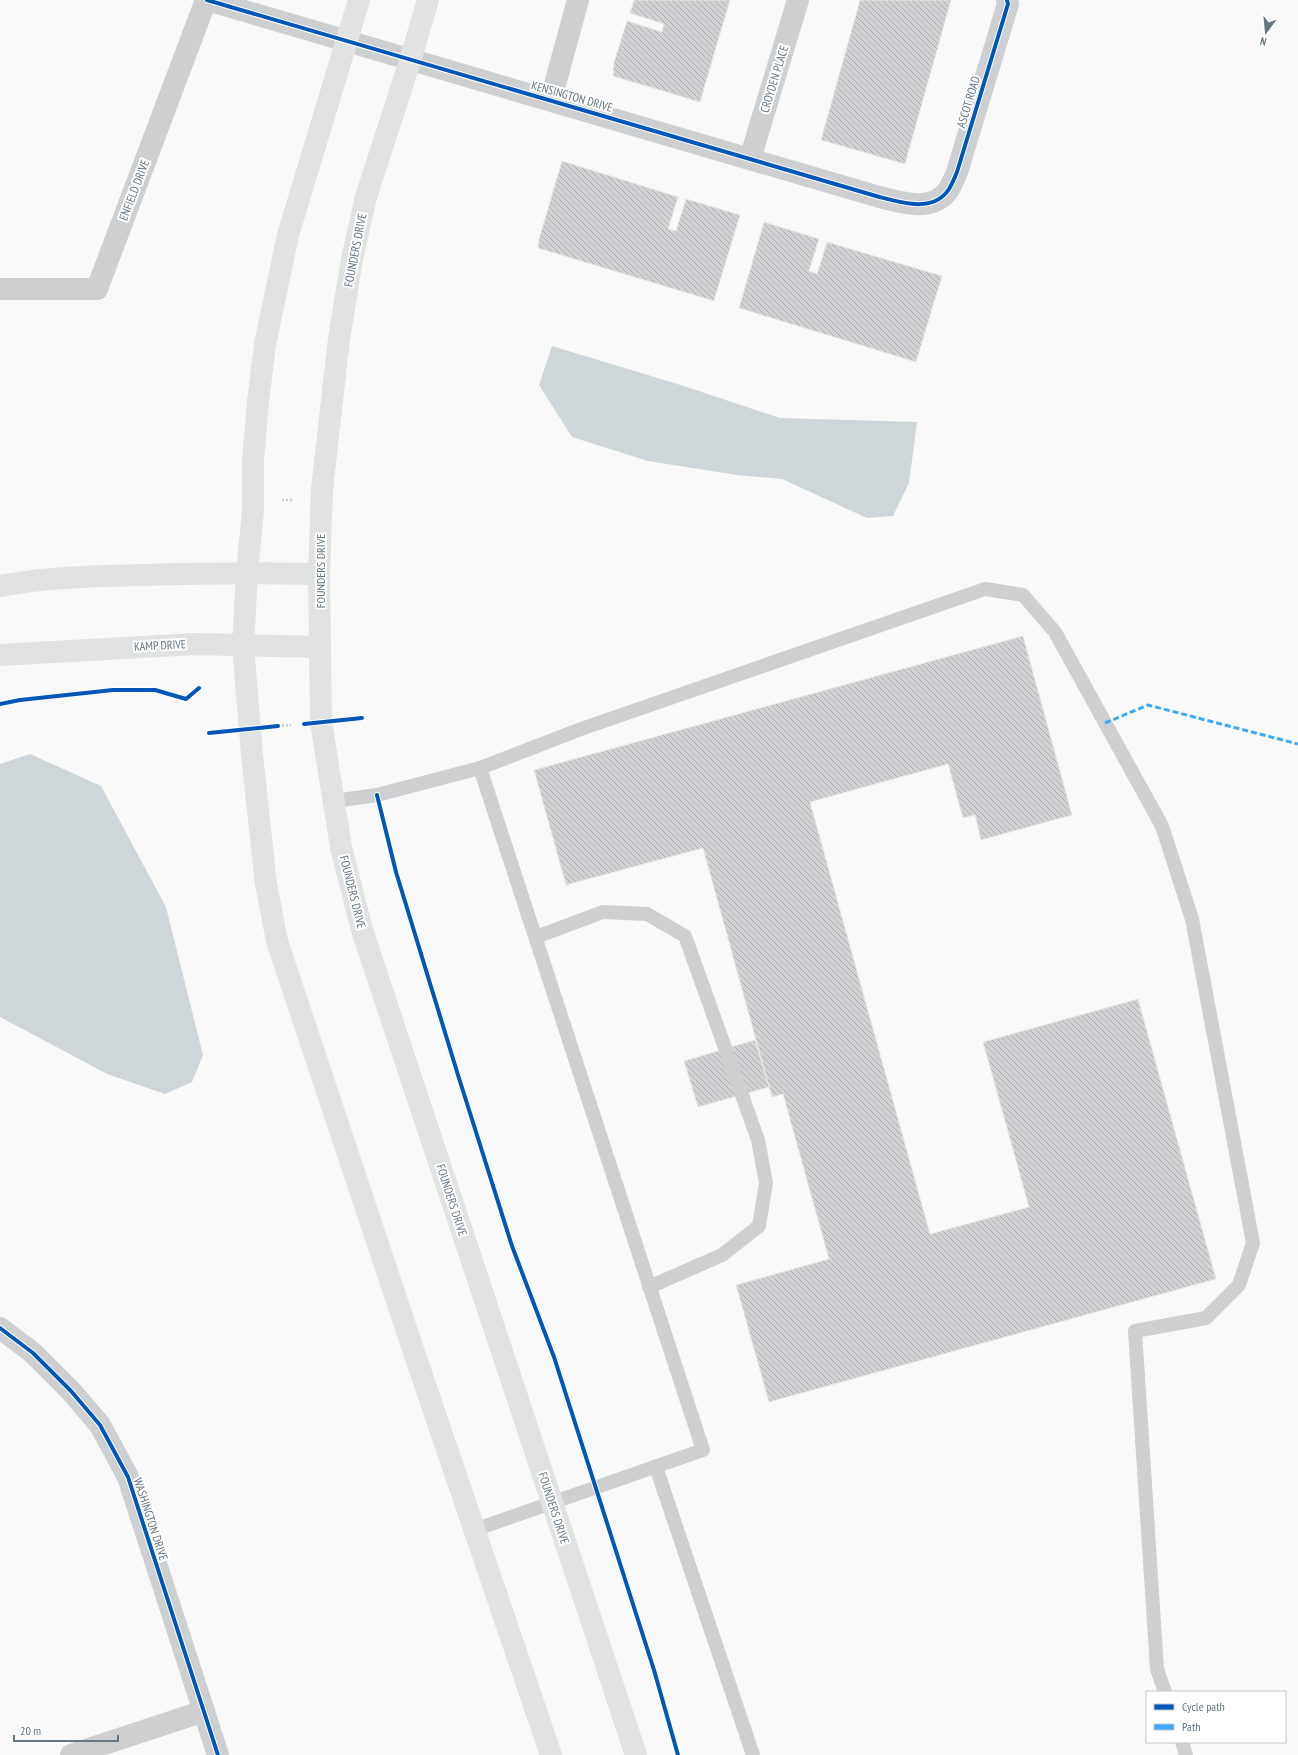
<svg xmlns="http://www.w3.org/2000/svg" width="1298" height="1755" font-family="'PT Sans Narrow',sans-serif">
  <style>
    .water { fill: #ced6d9 }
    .building { fill: url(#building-back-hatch); stroke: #e8e8e8 }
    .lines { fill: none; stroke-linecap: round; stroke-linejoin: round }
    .path { stroke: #cbcccd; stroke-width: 2.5; stroke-dasharray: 2 2; stroke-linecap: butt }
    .service { stroke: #cecfd0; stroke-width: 14 }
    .minor { stroke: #cecfd0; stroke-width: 22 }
    .secondary { stroke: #e1e2e2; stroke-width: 22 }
    .quiet { stroke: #3fa9f5; stroke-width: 3; stroke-dasharray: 6 3; stroke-linecap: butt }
    .cycleway-casing { stroke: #fff; stroke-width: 6 }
    .cycleway { stroke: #0057b8; stroke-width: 4 }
    .labels { text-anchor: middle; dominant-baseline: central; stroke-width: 4; stroke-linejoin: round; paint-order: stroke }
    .street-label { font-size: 12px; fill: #657683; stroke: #fff }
  </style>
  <defs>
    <pattern id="building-back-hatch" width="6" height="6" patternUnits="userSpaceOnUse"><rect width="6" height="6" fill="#d0d2d3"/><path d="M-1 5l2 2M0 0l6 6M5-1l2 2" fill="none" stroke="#acafb1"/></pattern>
  </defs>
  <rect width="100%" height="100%" fill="#f9f9f9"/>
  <!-- water -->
  <g class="water">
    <polygon points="552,346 684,386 780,418 917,422 909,483 893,516 867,518 782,479 737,475 648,461 572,437 539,385"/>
    <polygon points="30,754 101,786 166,907 203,1055 192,1082 165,1094 107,1074 0,1017 0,764"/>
  </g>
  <!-- building -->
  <g class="building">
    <polygon points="634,0 730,0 700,102 613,76 614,62 627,21 662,32 664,24 630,13"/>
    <polygon points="860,0 951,0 905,164 821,140"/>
    <polygon points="562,161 678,197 668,229 676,231 686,199 740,215 714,301 538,248 539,239"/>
    <polygon points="764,222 819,239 809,271 817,274 827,242 942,276 916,362 739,308"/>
    <polygon points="1023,636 1072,815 981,840 975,815 963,818 948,764 810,802 930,1234 1029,1207 983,1042 1138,999 1216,1279 769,1402 736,1285 829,1259 783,1094 772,1097 769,1087 703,848 566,885 534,770"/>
    <polygon points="755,1040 769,1087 698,1107 684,1061"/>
  </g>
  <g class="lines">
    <!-- path -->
    <g class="path">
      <polyline points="282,500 293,500"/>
      <polyline points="278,726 291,725"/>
    </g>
    <!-- service -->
    <g class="service">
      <polyline points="334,801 377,795 480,768 581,729 985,589 1023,595 1055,632 1162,826 1192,919 1253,1243 1239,1285 1206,1318 1135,1331 1157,1669 1165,1692"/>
      <polyline points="536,937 603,912 647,914 685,936 758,1140 766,1183 759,1226 722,1255 649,1287"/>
      <polyline points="656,1467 753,1755"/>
      <polyline points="474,1530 703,1450 480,768"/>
      <polyline points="1182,1742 1186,1755"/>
    </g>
    <!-- minor -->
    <g class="minor">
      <path d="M207,0c223,65 446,130 669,196 23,6 57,18 73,-7 3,-5 6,-12 8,-17l51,-168 -1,-4"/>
      <polyline points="551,99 578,0"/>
      <polyline points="750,159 798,0"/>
      <polyline points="0,289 97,289 206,0"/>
      <polyline points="0,1328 33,1353 71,1391 100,1425 128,1477 218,1755"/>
      <polyline points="71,1755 204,1711"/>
    </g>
    <!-- secondary -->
    <g class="secondary">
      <polyline points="359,0 288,235 265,344 258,402 253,461 253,510 247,573 243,646 252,755 266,884 277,941 417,1361 551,1755"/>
      <polyline points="428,0 410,61 366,197 352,259 339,339 322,489 319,574 321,722 341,847 362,930 636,1755"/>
      <path d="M0,586c48,-9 96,-10 146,-11 58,-2 115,-2 173,-1"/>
      <polyline points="0,655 195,644 320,647"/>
    </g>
    <!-- quiet -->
    <polyline class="quiet" points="1105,723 1148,705 1298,744"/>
    <defs>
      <g id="cycleway">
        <path d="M207,0c223,65 446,130 669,196 23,6 57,18 73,-7 3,-5 6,-12 8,-17l51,-168 -1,-4"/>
        <polyline points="0,704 20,700 113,690 155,690 186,699 199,688"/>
        <polyline points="304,724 362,718"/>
        <polyline points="209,733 278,726"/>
        <polyline points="377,795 396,872 458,1075 512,1246 554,1357 654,1670 678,1755"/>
        <polyline points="0,1328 33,1353 71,1391 100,1425 128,1477 218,1755"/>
      </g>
    </defs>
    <!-- cycleway casing -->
    <use href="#cycleway" class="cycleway-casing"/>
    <!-- cycleway -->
    <use href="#cycleway" class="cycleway"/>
  </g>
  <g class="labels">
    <!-- street labels -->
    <g class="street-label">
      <text transform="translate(774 79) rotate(-73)">CROYDEN PLACE</text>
      <text transform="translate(572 96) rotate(16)">KENSINGTON DRIVE</text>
      <text transform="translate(968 102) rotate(-73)">ASCOT ROAD</text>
      <text transform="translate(134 190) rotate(-69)">ENFIELD DRIVE</text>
      <text transform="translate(355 250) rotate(-79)">FOUNDERS DRIVE</text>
      <text transform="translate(320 571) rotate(-90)">FOUNDERS DRIVE</text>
      <text transform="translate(160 645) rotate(-3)">KAMP DRIVE</text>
      <text transform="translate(353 892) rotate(76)">FOUNDERS DRIVE</text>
      <text transform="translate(452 1200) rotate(72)">FOUNDERS DRIVE</text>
      <text transform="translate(554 1508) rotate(72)">FOUNDERS DRIVE</text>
      <text transform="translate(151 1519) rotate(72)">WASHINGTON DRIVE</text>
    </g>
  </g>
  <!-- legend -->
  <rect x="1146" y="1691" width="140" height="52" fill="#ffffff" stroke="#c1c8cd"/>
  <rect x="1154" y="1704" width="20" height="6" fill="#0057b8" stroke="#c1c8cd"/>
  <text x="1182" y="1711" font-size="12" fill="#657683">Cycle path</text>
  <rect x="1154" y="1724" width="20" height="6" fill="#3fa9f5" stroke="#c1c8cd"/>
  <text x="1182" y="1731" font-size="12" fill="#657683">Path</text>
  <!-- north arrow -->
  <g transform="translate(1266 32) rotate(196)" stroke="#ffffff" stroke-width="3" paint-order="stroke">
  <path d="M0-3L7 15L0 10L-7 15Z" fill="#657683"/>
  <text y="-6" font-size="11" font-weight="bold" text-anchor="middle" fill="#657683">N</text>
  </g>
  <!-- scale -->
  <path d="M14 1735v6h104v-6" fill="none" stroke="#657683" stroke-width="2"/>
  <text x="20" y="1735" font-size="12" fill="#657683" stroke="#ffffff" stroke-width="3" paint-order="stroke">20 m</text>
</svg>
